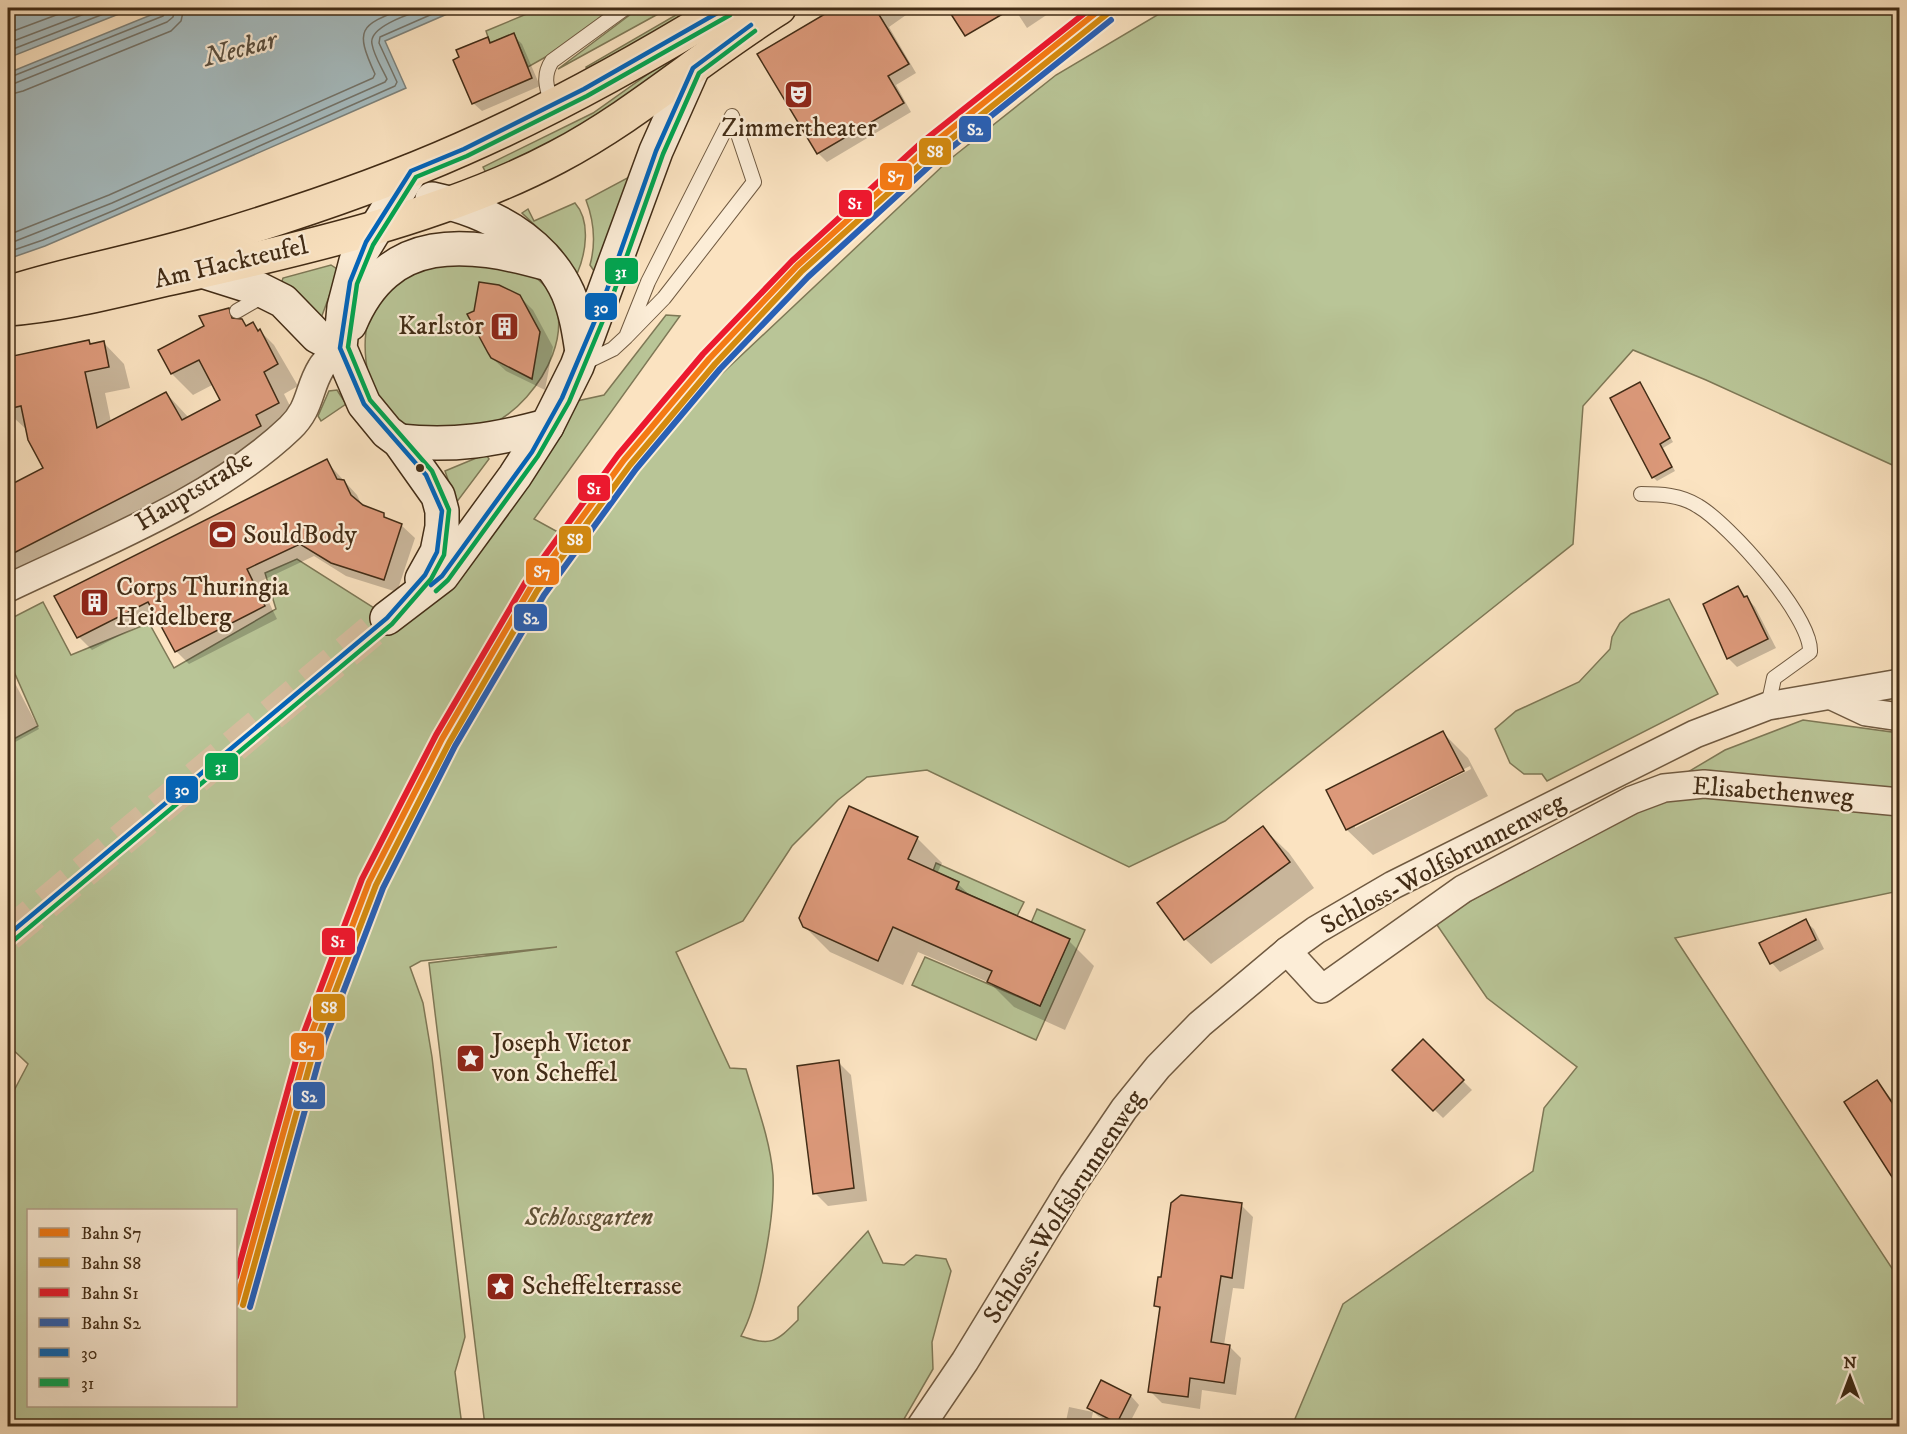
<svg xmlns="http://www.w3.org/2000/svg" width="1907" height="1434" font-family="'IM FELL DW Pica',serif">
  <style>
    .green { fill: #b9c597; stroke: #7e7856; stroke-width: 1.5; fill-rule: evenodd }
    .water { fill: #a5bbbf; stroke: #7d827b; stroke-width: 1.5 }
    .shadow { fill: #0003; fill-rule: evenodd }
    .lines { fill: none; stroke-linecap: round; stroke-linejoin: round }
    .shore { stroke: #74746a; stroke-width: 1.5 }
    .building { fill: #dc997a; stroke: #422c16; stroke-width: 1.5 }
    .secondary-tunnel { stroke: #d6be9f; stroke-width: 33; stroke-dasharray: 33 16; stroke-linecap: butt }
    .service-casing { stroke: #705a41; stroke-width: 16 }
    .minor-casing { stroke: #705a41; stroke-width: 30 }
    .secondary-casing { stroke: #422c16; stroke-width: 36 }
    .primary-casing { stroke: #422c16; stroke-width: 36 }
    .service { stroke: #fcedd7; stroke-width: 14 }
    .minor { stroke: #fcedd7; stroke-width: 27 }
    .secondary { stroke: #fcedd7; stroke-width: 33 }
    .primary { stroke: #fbe3c1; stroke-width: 33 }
    .bus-1-casing { stroke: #fcedd7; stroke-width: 9 }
    .bus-2-casing { stroke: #fcedd7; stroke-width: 9 }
    .bus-1 { stroke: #0065bd; stroke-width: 4.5 }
    .bus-2 { stroke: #00a651; stroke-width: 4.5 }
    .rail-1-casing { stroke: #fcedd7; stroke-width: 10 }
    .rail-2-casing { stroke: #fcedd7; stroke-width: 10 }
    .rail-3-casing { stroke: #fcedd7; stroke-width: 10 }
    .rail-4-casing { stroke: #fcedd7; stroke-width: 10 }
    .rail-1 { stroke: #f47a14; stroke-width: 6 }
    .rail-2 { stroke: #d48a0f; stroke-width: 6 }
    .rail-3 { stroke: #ec192e; stroke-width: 6 }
    .rail-4 { stroke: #2960b5; stroke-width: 6 }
    .bus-dot { fill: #422c16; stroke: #fcedd7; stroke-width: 2 }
    .labels { text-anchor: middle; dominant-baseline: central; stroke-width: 4.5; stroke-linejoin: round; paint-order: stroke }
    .poi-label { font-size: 26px; fill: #422c16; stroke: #fcedd7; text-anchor: start }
    .street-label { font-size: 26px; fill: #422c16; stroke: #fcedd7 }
    .park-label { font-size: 26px; font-style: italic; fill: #605236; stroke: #fcedd7 }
    .water-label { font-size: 27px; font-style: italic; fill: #5b5040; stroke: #fcedd7 }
    .line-badge { stroke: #fcedd7; stroke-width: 2 }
    .badge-label { font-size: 16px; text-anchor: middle; font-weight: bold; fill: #fff }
  </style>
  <rect width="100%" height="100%" fill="#fbe3c1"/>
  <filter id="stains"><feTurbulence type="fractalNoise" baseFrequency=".00333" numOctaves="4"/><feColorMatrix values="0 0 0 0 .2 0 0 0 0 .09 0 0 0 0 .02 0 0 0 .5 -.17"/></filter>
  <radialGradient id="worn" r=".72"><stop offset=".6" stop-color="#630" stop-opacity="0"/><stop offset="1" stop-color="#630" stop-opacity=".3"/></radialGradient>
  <!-- green -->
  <g class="green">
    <polygon points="541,8 613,8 549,55 528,67 514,34 490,43 486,31"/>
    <polygon points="639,8 669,8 558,69"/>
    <polygon points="688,8 697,8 587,70 586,67"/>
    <polygon points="750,8 616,105 548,144 486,173 483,167 593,113 703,35"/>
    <path d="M1169,8h730v460l-193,-88 -73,-30 -50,56 -10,138 -348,277 -96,46 -202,-97 -60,7 -29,23 -46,46 -49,75 -67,31 54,116 16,1c10,34 24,70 27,106 2,40 -13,126 -32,161 30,11 35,6 57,-16v-13l70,-76 15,32 21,2 12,-10 30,4 5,12 -19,71 1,27 -33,57h-415l-56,-463 128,-16 -136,14 -11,6 13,36 9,54 33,280 -10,35 7,54h-454v-324l20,-38 -20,-19v-303l30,-16 -30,-68v-38l35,-18 28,53 78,-32 25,45 102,-59 -11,-36 32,-14 82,52 17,16 181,-226 27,-6 62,-80 14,1 -146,203 42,23 86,-112 287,-270 107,-85zM28,1210h208v196h-208z"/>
    <path d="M631,176l-35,98 -6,-9c6,-22 4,-44 -4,-65z"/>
    <path d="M575,203c16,18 11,50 2,71l-16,-24 -39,-37 6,-4 6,12z"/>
    <path d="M437,259l92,14c64,38 12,129 -39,152 -15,7 -30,4 -45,3 -11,-1 -26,1 -36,-2 -25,-7 -41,-42 -43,-65 -7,-64 25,-73 71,-102z"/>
    <polygon points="331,265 337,269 337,275 320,321 281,284 283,278"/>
    <polygon points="337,390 346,404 321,421 318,416 329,391"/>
    <polygon points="486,454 489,459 456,503 445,471"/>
    <polygon points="1669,599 1718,694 1547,781 1542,774 1524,774 1510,763 1495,729 1516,711 1579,682 1610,649 1612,637 1620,623 1631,614"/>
    <polygon points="1803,720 1899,733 1899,891 1675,938 1899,1279 1899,1426 1292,1426 1343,1304 1533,1171 1544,1108 1577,1067 1487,998 1435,922 1725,750"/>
    <polygon points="936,863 1024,902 1017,916 956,889 959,882 933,871"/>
    <polygon points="1037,909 1085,930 1036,1040 912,985 925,957 1040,1006 1069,940 1031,923"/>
  </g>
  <!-- water -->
  <g class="water">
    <polygon points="8,8 134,8 8,58"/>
    <polygon points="168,8 461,8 385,41 406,88 117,215 45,246 8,259 8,73"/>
  </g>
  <!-- shadow -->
  <g class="shadow">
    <polygon points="840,8 916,8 889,27 916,73 896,85 911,112 827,162 818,153 759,54"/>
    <polygon points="1014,8 1057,8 1027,28"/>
    <polygon points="513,35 522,44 540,86 482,111 473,103 487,39 493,44"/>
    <polygon points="519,296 533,310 553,347 545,390 506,371 492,358"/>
    <polygon points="228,310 247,327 253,324 274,345 298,386 284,394 299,424 8,588 8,488 45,468 27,430 14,418 8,419 8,358 89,341 92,345 103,342 124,364 130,388 105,393 111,422 166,393 189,418 223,401 214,384 193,395 172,374 160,351 207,327"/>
    <polygon points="1640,384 1673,442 1663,448 1675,471 1657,481 1653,477"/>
    <polygon points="326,461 357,495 362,506 401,525 415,538 397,592 346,576 314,556 259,582 277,619 189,664 176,651 157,616 92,650 79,637"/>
    <polygon points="1738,588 1755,607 1776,648 1737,667 1729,659 1705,604"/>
    <polygon points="8,670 39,729 8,746"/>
    <path d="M1443,733l25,25 20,38 -115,59 -26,-25 -19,-39zM1470,766l1,3 -116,59v-4z"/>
    <polygon points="1263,828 1289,853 1314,888 1211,964 1185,939"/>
    <polygon points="917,838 942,863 937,874 958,884 973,898 1069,941 1094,966 1065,1030 1014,1007 990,983 918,952 903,985 830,952 804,926"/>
    <polygon points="1805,921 1814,929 1824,949 1780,972 1772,963"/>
    <polygon points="1423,1041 1472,1090 1443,1118 1394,1070"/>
    <polygon points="838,1062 851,1075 867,1201 828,1206 815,1193"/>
    <polygon points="1877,1082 1900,1109 1900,1185 1846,1102"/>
    <polygon points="1241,1205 1253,1217 1244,1289 1233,1288 1224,1345 1229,1346 1241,1358 1236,1395 1202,1390 1200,1409 1162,1403 1150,1391 1161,1311 1156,1305 1162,1279"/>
    <polygon points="1102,1382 1131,1396 1139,1405 1128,1426 1118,1426 1098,1416 1089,1407"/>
    <polygon points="1069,1407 1093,1412 1090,1426 1065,1426"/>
  </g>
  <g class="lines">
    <!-- shore -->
    <g class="shore">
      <polyline points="8,33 75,8"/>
      <polyline points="8,43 100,8"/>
      <polyline points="8,51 119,8"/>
      <polyline points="8,78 163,16 168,8"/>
      <polyline points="8,86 167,22 173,17 175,8"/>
      <polyline points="8,95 23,91 171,31 181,21 184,8"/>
      <path d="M8,235l101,-40 264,-117 2,-4c-21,-46 -15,-48 29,-66"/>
      <path d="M8,244l104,-41 273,-121 2,-3c-5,-11 -13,-23 -15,-35 -4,-18 41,-31 55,-36"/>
      <polyline points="8,252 43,240 115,210 395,86 397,82 379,43 380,37 446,8"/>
    </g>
  </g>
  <!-- building -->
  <g class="building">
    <polygon points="835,8 875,8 909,64 888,76 904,103 817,154 757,54"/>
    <polygon points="947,8 1013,8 965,36"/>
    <polygon points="514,33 532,78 472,104 453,60 459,57 456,50 488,37 490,43"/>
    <polygon points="479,282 499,285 520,295 540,332 532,379 491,358 488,353 467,314 474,311"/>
    <polygon points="229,308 232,318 242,319 246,326 253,322 258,331 260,329 278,364 264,372 279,403 256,415 261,426 8,556 8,486 43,468 28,440 21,406 8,409 8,357 89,340 90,344 104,341 109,367 85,372 97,428 166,392 182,420 220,400 199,360 171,374 158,350 204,326 199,316"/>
    <polygon points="1640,382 1670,438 1660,444 1672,467 1652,478 1610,398"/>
    <polygon points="327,459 337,479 344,480 351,495 363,505 384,513 384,517 402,524 384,580 331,563 300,544 247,569 265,606 175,652 148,602 77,638 54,596"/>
    <polygon points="1738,586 1744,597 1747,596 1768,639 1727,659 1703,604"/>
    <polygon points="1443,731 1464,771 1346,830 1326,790"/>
    <polygon points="849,806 918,837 908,859 959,882 956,889 1070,939 1040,1006 987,982 992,971 893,927 878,961 803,927 799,918"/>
    <polygon points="1263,826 1290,862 1184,940 1157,903"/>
    <polygon points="1806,919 1816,940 1770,964 1759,943"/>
    <polygon points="1423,1039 1464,1080 1433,1111 1392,1070"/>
    <polygon points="839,1060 854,1188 813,1194 797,1066"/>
    <polygon points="1877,1080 1899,1113 1899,1188 1844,1102"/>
    <polygon points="1181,1195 1242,1203 1232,1278 1221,1276 1211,1342 1230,1345 1224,1383 1190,1378 1188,1397 1148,1392 1160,1307 1154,1306 1158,1277 1161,1277 1171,1203"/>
    <polygon points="1101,1380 1131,1395 1117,1423 1087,1408"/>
  </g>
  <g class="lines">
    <!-- secondary-tunnel -->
    <polyline class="secondary-tunnel" points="8,935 387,618"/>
    <defs>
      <g id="service">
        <path d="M552,105c-5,-16 -10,-29 0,-44l73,-53"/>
        <polyline points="237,311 256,300 265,298"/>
        <polyline points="582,364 613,349 626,337 648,282 732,116 754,182 664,298 626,337"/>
        <path d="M1641,494c19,0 40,1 57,12 31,18 114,111 112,146l-36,26 -6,28"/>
      </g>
      <g id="minor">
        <path d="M8,588c90,-43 209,-90 282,-160 21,-20 18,-39 31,-60 4,-8 13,-14 19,-20"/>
        <polyline points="1832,696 1866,712 1900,717"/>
        <polyline points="1287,951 1322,989 1463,889 1632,800 1664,788 1704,784 1900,802"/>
        <polyline points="921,1426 965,1361 1073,1184 1124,1109 1158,1067 1200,1024 1287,951 1316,930 1393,885 1695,734 1768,706 1900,683"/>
      </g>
      <g id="secondary">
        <polyline points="411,171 356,261 344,307 340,348 364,404 387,432 399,441 438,496 442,511 442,527 437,552 422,579"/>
        <path d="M432,199c55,11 112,41 136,94 8,19 11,39 14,59"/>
        <polyline points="202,271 259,289 283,301 317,336 340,348"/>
        <path d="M350,324c38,-92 117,-83 198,-60"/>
        <path d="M399,441c55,6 95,-1 148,-15"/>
        <polyline points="387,618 442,576 515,476 547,426 577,366 656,151 693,68"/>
      </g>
      <g id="primary">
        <path d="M8,293c64,-21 132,-32 197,-52 87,-26 174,-55 257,-92 92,-40 179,-89 264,-141"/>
        <path d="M8,309c55,-4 110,-19 164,-31 125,-28 272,-61 385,-121 80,-42 146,-102 222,-149"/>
      </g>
    </defs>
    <!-- service casing -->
    <use href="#service" class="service-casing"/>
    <!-- minor casing -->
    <use href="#minor" class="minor-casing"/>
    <!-- secondary casing -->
    <use href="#secondary" class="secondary-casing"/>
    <!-- primary casing -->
    <use href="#primary" class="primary-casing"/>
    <!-- service -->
    <use href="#service" class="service"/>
    <!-- minor -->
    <use href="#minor" class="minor"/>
    <!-- secondary -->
    <use href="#secondary" class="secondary"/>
    <!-- primary -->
    <use href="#primary" class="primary"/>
    <defs>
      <g id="bus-1">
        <polyline points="431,585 442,576 532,452 562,398 602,304 656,151 693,68 751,25"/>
        <polyline points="8,935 387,618 425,575 437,552 442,511 426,475 364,404 340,348 350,282 366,242 411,171 464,149 584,89 726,8"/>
      </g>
      <g id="bus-2">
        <polyline points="436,591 448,580 538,456 569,402 609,306 663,154 699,73 755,31"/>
        <polyline points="13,941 392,624 431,579 444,555 449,510 432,471 370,400 348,347 357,284 373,245 416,177 467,156 587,96 730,15"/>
      </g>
    </defs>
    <!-- bus-1 casing -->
    <use href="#bus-1" class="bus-1-casing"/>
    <!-- bus-2 casing -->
    <use href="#bus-2" class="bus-2-casing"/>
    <!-- bus-1 -->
    <use href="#bus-1" class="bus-1"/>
    <!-- bus-2 -->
    <use href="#bus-2" class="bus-2"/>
    <defs>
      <polyline id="rail-1" points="236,1303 310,1037 369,882 442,739 531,587 624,460 709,359 797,266 926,149 1102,8"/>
      <polyline id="rail-2" points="243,1305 317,1039 376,885 449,743 537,591 630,465 715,364 802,271 931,155 1107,14"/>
      <polyline id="rail-3" points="236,1277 303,1035 362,879 436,735 525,583 618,455 703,354 792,261 921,143 1091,8"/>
      <polyline id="rail-4" points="250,1307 324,1042 383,888 455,746 544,595 636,469 720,369 808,277 936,160 1111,20"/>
    </defs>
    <!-- rail-1 casing -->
    <use href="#rail-1" class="rail-1-casing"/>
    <!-- rail-2 casing -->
    <use href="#rail-2" class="rail-2-casing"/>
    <!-- rail-3 casing -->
    <use href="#rail-3" class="rail-3-casing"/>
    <!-- rail-4 casing -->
    <use href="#rail-4" class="rail-4-casing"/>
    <!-- rail-1 -->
    <use href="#rail-1" class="rail-1"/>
    <!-- rail-2 -->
    <use href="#rail-2" class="rail-2"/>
    <!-- rail-3 -->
    <use href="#rail-3" class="rail-3"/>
    <!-- rail-4 -->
    <use href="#rail-4" class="rail-4"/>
  </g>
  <!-- icons -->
  <defs>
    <symbol id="theatre-square" viewBox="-11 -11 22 22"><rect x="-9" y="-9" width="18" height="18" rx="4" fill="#8f2418" stroke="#fcedd7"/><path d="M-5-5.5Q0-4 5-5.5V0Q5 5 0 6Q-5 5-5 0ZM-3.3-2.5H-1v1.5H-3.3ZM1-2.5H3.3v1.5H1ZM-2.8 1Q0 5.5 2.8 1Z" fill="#fff"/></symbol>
    <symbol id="building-square" viewBox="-11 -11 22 22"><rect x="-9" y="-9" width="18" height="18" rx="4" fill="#8f2418" stroke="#fcedd7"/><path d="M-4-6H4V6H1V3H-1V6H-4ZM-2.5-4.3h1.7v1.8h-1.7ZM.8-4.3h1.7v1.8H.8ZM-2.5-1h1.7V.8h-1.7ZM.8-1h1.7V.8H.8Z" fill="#fff"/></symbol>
    <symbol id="stadium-square" viewBox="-11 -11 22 22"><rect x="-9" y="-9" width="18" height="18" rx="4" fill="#8f2418" stroke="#fcedd7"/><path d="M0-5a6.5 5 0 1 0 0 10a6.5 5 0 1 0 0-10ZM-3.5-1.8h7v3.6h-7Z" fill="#fff"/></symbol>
    <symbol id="sight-square" viewBox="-11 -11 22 22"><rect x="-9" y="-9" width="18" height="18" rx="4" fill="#8f2418" stroke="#fcedd7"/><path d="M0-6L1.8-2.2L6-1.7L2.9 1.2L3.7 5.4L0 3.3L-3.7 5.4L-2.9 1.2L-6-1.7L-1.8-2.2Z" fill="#fff"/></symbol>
  </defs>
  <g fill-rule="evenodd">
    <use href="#theatre-square" x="782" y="78" width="33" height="33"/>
    <use href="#building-square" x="488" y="310" width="33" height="33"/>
    <use href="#stadium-square" x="206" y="518" width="33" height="33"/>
    <use href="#building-square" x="78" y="586" width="33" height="33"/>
    <use href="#sight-square" x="454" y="1042" width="33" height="33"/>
    <use href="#sight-square" x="484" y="1270" width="33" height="33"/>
  </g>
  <!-- markers -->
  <circle class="bus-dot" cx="420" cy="468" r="5"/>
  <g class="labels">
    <!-- poi labels -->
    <g class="poi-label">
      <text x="799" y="128" text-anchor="middle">Zimmertheater</text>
      <text x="484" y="326" text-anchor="end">Karlstor</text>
      <text x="243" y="535">SouldBody</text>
      <text x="116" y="587">Corps Thuringia<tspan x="116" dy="30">Heidelberg</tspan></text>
      <text x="492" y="1043">Joseph Victor<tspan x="492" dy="30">von Scheffel</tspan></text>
      <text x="522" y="1286">Scheffelterrasse</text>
    </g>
    <!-- street labels -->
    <g class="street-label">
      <text transform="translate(231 263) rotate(-13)">Am Hackteufel</text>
      <text transform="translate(194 491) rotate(-31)">Hauptstraße</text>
      <text transform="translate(1773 792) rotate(4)">Elisabethenweg</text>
      <text transform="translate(1443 864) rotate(-28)">Schloss-Wolfsbrunnenweg</text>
      <text transform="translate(1064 1207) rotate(-57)">Schloss-Wolfsbrunnenweg</text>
    </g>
    <!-- park labels -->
    <g class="park-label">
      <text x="589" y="1217">Schlossgarten</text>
    </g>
    <!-- water labels -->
    <g class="water-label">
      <text transform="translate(240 49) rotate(-15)">Neckar</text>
    </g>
  </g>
  <g class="line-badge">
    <rect x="958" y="115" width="34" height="28" rx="6" fill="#2960b5"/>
    <rect x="918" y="137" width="34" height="29" rx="6" fill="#d48a0f"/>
    <rect x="879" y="162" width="34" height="29" rx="6" fill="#f47a14"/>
    <rect x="838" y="189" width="35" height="29" rx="6" fill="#ec192e"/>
    <rect x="604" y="257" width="35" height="28" rx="6" fill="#00a651"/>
    <rect x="584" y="292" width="34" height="29" rx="6" fill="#0065bd"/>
    <rect x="577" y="474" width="34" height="28" rx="6" fill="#ec192e"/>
    <rect x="558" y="525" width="34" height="29" rx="6" fill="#d48a0f"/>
    <rect x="525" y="557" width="35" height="29" rx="6" fill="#f47a14"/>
    <rect x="513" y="603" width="35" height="29" rx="6" fill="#2960b5"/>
    <rect x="204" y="752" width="35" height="29" rx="6" fill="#00a651"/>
    <rect x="165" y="775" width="34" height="29" rx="6" fill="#0065bd"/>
    <rect x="321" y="927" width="35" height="29" rx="6" fill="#ec192e"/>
    <rect x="312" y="993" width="34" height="29" rx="6" fill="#d48a0f"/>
    <rect x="290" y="1032" width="35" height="29" rx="6" fill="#f47a14"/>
    <rect x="292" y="1081" width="34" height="29" rx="6" fill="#2960b5"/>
  </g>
  <g class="badge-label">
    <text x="975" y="135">S2</text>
    <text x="935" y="157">S8</text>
    <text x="896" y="182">S7</text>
    <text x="855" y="209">S1</text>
    <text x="621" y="277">31</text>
    <text x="601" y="313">30</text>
    <text x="594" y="494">S1</text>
    <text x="575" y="545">S8</text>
    <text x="542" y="577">S7</text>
    <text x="531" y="624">S2</text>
    <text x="221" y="772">31</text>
    <text x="182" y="795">30</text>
    <text x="338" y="947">S1</text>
    <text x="329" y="1013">S8</text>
    <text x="307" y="1053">S7</text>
    <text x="309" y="1102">S2</text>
  </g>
  <!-- margin -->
  <rect width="1907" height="1434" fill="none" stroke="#fbe3c1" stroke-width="30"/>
  <rect x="9" y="9" width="1889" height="1416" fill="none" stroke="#422c16" stroke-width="3"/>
  <rect x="15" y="15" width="1877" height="1404" fill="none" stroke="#422c16" stroke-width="1.5"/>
  <!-- legend -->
  <rect x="27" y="1209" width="210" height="198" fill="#fcedd7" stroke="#b2a08a" stroke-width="1.5"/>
  <rect x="39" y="1228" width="30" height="9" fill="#f47a14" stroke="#b2a08a" stroke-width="1.5"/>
  <text x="81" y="1239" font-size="18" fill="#422c16">Bahn S7</text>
  <rect x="39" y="1258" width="30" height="9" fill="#d48a0f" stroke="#b2a08a" stroke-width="1.5"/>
  <text x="81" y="1269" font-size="18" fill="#422c16">Bahn S8</text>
  <rect x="39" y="1288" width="30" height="9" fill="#ec192e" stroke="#b2a08a" stroke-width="1.5"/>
  <text x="81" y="1299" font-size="18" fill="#422c16">Bahn S1</text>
  <rect x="39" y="1318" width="30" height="9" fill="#2960b5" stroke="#b2a08a" stroke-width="1.5"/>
  <text x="81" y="1329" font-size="18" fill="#422c16">Bahn S2</text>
  <rect x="39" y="1348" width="30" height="9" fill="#0065bd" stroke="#b2a08a" stroke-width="1.5"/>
  <text x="81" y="1359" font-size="18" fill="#422c16">30</text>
  <rect x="39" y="1378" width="30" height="9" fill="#00a651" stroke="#b2a08a" stroke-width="1.5"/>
  <text x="81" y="1389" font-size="18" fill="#422c16">31</text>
  <!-- north arrow -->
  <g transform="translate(1850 1377)" stroke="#fcedd7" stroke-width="4.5" paint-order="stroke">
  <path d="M0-4.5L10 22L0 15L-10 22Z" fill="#422c16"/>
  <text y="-9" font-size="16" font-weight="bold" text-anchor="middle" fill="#422c16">N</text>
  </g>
  <rect width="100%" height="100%" filter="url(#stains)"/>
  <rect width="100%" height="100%" fill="url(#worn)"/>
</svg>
